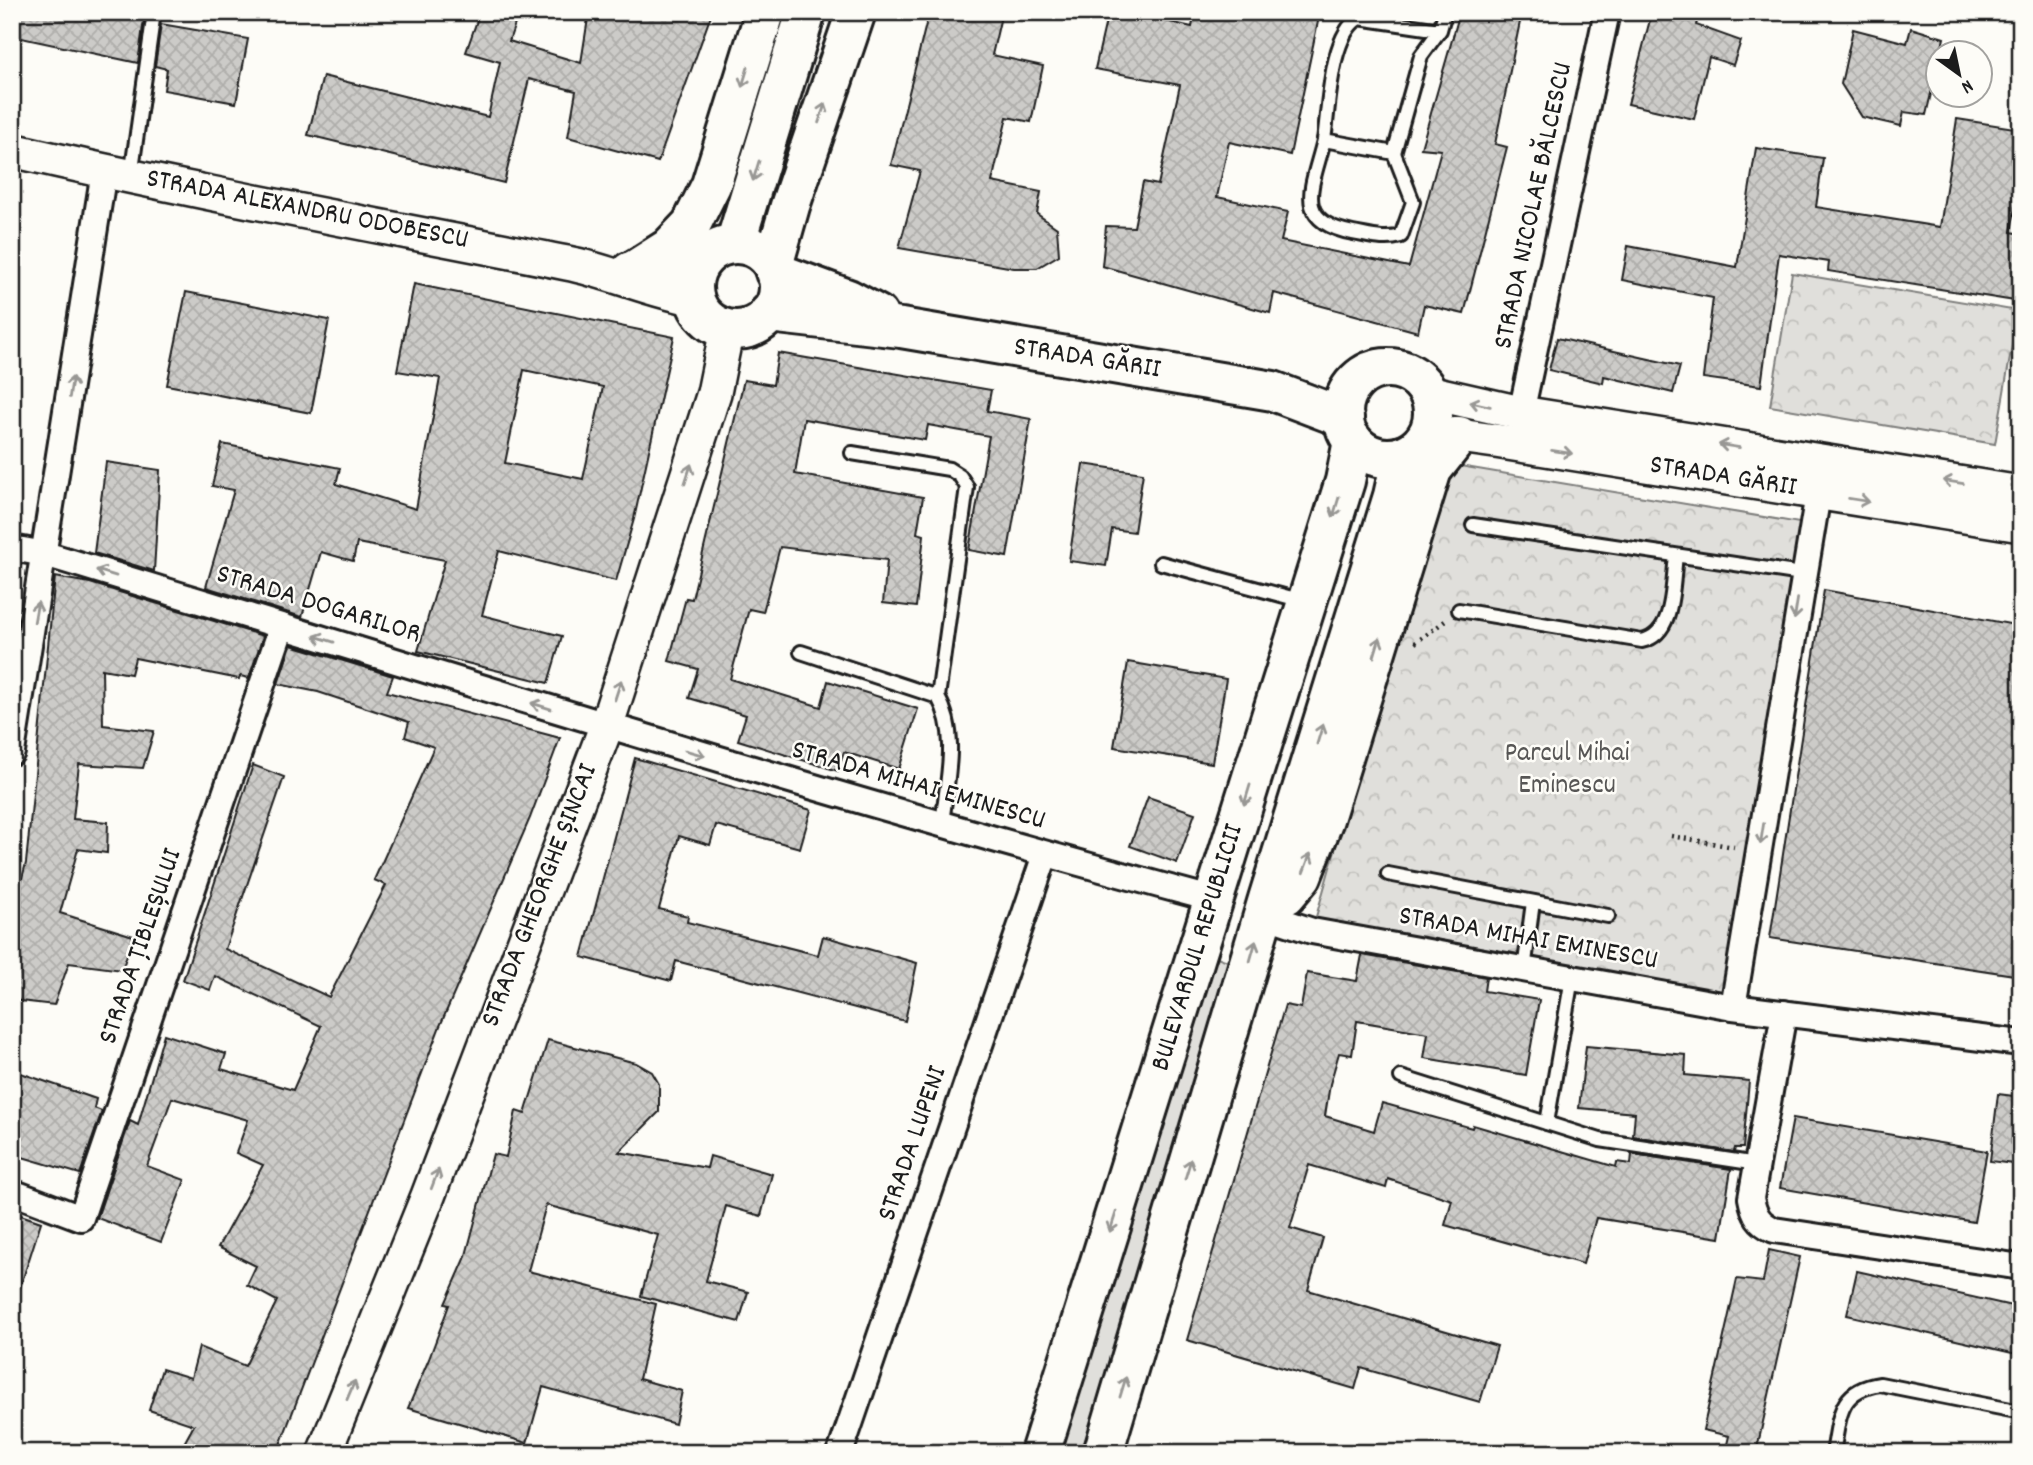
<svg xmlns="http://www.w3.org/2000/svg" width="2033" height="1465" font-family="Dekko,sans-serif">
  <style>
    .grass { fill: #e0dfdb; stroke: #7e7e7c; stroke-width: 2 }
    .park { fill: url(#park-crowns); stroke: #7e7e7c; stroke-width: 2 }
    .building { fill: url(#building-cross-hatch); stroke: #1c1c1c; stroke-width: 2; fill-rule: evenodd }
    .lines { fill: none; stroke-linecap: round; stroke-linejoin: round }
    .lane-casing { stroke: #1c1c1c; stroke-width: 18 }
    .street-casing { stroke: #1c1c1c; stroke-width: 30 }
    .secondary-casing { stroke: #1c1c1c; stroke-width: 38 }
    .primary-casing { stroke: #1c1c1c; stroke-width: 44 }
    .path { stroke: #1c1c1c; stroke-width: 4.5; stroke-dasharray: 2 5; stroke-linecap: butt }
    .lane { stroke: #fdfcf7; stroke-width: 12 }
    .street { stroke: #fdfcf7; stroke-width: 24 }
    .secondary { stroke: #fdfcf7; stroke-width: 33 }
    .primary { stroke: #fdfcf7; stroke-width: 38 }
    .oneway { stroke: #989794 }
    .labels { text-anchor: middle; dominant-baseline: central; stroke-width: 5; stroke-linejoin: round; paint-order: stroke }
    .street-label { font-size: 28px; fill: #1c1c1c; stroke: #fdfcf7 }
    .park-label { font-size: 28px; fill: #575655; stroke: #fdfcf7 }
  </style>
  <defs>
    <pattern id="park-crowns" width="20" height="18" patternUnits="userSpaceOnUse" patternTransform="scale(1.75)"><rect width="20" height="18" fill="#e0dfdb"/><path d="M2 6a3 3 0 1 1 6 0M12 15a3 3 0 1 1 6 0" fill="none" stroke="#c0bfbb"/></pattern>
    <pattern id="building-cross-hatch" width="8" height="8" patternUnits="userSpaceOnUse" patternTransform="scale(1.75)"><rect width="8" height="8" fill="#cccbc8"/><path d="M0 0l8 8M0 8l8-8" fill="none" stroke="#afaeab"/></pattern>
  </defs>
  <rect width="100%" height="100%" fill="#fdfcf7"/>
  <filter id="ink" filterUnits="userSpaceOnUse"><feTurbulence type="fractalNoise" baseFrequency=".0143" numOctaves="2"/><feDisplacementMap in="SourceGraphic" scale="14" xChannelSelector="R" yChannelSelector="G"/><feConvolveMatrix kernelMatrix="1 2 1 2 8 2 1 2 1" color-interpolation-filters="sRGB"/></filter>
  <g filter="url(#ink)">
    <!-- grass -->
    <polygon class="grass" points="1212,955 1238,965 1093,1453 1061,1453"/>
    <!-- park -->
    <g class="park">
      <polygon points="1792,273 2018,311 1995,444 1770,406"/>
      <polygon points="1454,465 1811,525 1733,1007 1312,931 1388,663"/>
    </g>
    <!-- building -->
    <g class="building">
      <polygon points="12,12 145,12 138,63 12,36"/>
      <polygon points="480,12 519,12 509,41 581,63 589,12 712,12 658,162 568,137 576,91 529,79 504,183 308,135 323,76 488,117 500,62 466,52"/>
      <polygon points="929,12 1002,12 992,55 1043,66 1031,122 1007,117 992,182 1041,192 1037,214 1057,228 1059,255 1037,268 1014,268 899,248 920,171 891,165"/>
      <polygon points="1108,12 1126,12 1192,27 1195,12 1320,12 1290,155 1229,142 1217,197 1288,212 1281,241 1409,267 1441,150 1421,148 1460,12 1522,12 1495,144 1507,147 1464,314 1424,305 1418,332 1274,293 1270,313 1102,266 1106,226 1134,227 1143,182 1158,185 1180,85 1095,69"/>
      <polygon points="1652,12 1700,12 1696,25 1741,41 1733,65 1709,57 1694,119 1628,104"/>
      <polygon points="161,24 248,39 236,103 164,90 167,69 155,66"/>
      <polygon points="1911,28 1944,38 1926,115 1904,112 1901,126 1862,117 1841,84 1853,29 1907,43"/>
      <polygon points="1957,119 2021,129 2021,173 2011,232 2021,234 2021,302 1828,271 1829,262 1779,254 1761,386 1703,378 1713,298 1622,280 1628,246 1737,267 1756,148 1823,158 1816,207 1940,227"/>
      <path d="M414,284l260,53 -40,182 -18,62 -117,-30 -17,64 80,21 -14,47 -130,-32 27,-91 -88,-17 -4,18 -32,-9 -19,65 -96,-30 28,-97 -22,-4 10,-42 118,24 -4,16 80,25 24,-131 -43,-7zM524,370l79,17 -20,92 -78,-16z"/>
      <polygon points="186,292 329,320 311,413 167,385"/>
      <polygon points="1557,338 1680,366 1673,393 1604,376 1603,383 1549,370"/>
      <polygon points="778,353 991,390 987,411 1031,419 1007,557 969,550 989,436 928,425 925,440 804,419 795,474 923,497 917,533 924,535 916,607 883,603 887,560 780,547 763,612 749,609 730,679 821,707 828,681 918,709 899,769 844,752 838,771 738,740 746,715 689,698 698,669 669,661 686,598 692,599 744,380 773,385"/>
      <polygon points="106,462 160,470 154,571 94,553"/>
      <polygon points="1083,464 1143,473 1134,532 1112,529 1106,566 1069,561"/>
      <polygon points="55,577 90,583 263,636 249,678 240,676 239,679 135,658 131,674 102,669 103,725 154,731 143,768 79,764 73,819 108,822 107,853 78,849 60,913 133,936 122,970 69,963 54,1005 12,1000 12,916 26,863"/>
      <polygon points="1824,590 2021,626 2021,976 1770,938"/>
      <polygon points="291,645 393,676 387,692 560,738 530,818 440,1026 277,1453 200,1453 182,1447 194,1425 149,1410 162,1369 191,1378 199,1347 245,1366 277,1301 247,1285 256,1266 218,1247 263,1165 236,1153 248,1120 172,1098 147,1166 185,1180 161,1242 97,1218 130,1121 138,1125 164,1034 226,1054 221,1069 293,1090 321,1026 215,976 210,990 183,980 253,765 284,777 225,949 329,997 386,885 374,880 434,747 405,737 409,722 318,692 278,684"/>
      <polygon points="1128,662 1226,679 1212,763 1114,747"/>
      <polygon points="635,758 811,810 800,848 716,825 710,845 679,836 659,909 688,916 687,922 818,955 823,936 917,963 905,1021 676,961 671,981 582,957"/>
      <polygon points="1148,797 1195,813 1177,863 1130,846"/>
      <polygon points="1362,955 1486,977 1484,991 1539,1000 1526,1075 1424,1058 1428,1033 1357,1021 1352,1055 1339,1053 1330,1084 1325,1116 1374,1131 1382,1103 1472,1128 1473,1125 1616,1167 1617,1162 1631,1164 1632,1154 1731,1169 1720,1238 1596,1218 1583,1264 1445,1225 1452,1200 1388,1179 1386,1188 1309,1165 1290,1228 1323,1238 1308,1290 1497,1346 1480,1402 1361,1368 1355,1389 1187,1340 1285,1005 1301,1008 1307,973 1357,981"/>
      <polygon points="548,1040 636,1063 652,1072 659,1084 659,1112 619,1152 707,1168 710,1156 772,1174 761,1216 726,1206 706,1281 748,1292 739,1322 641,1296 658,1235 546,1205 528,1271 656,1304 639,1379 682,1391 675,1424 543,1387 527,1443 408,1408 429,1359 449,1305 445,1304 465,1259 493,1154 506,1157 516,1111 525,1114"/>
      <polygon points="1586,1046 1686,1055 1685,1075 1749,1081 1743,1148 1735,1148 1734,1152 1633,1136 1635,1113 1579,1108"/>
      <polygon points="12,1070 96,1099 94,1108 102,1111 80,1174 12,1154"/>
      <polygon points="1998,1094 2021,1097 2021,1165 1990,1161"/>
      <polygon points="1793,1118 1987,1151 1974,1222 1780,1188"/>
      <polygon points="12,1212 41,1222 18,1294 12,1293"/>
      <polygon points="1769,1250 1800,1257 1756,1453 1725,1453 1729,1436 1703,1430 1737,1279 1763,1282"/>
      <polygon points="1857,1271 2021,1308 2021,1355 1847,1315"/>
    </g>
    <g class="lines">
      <defs>
        <g id="lane">
          <path d="M1440,30l-81,-12c-29,17 -30,89 -35,122l70,13 27,-97 19,-26 5,-18"/>
          <path d="M1324,140c-11,46 -33,81 29,93 17,3 31,8 48,3l12,-34 -19,-49"/>
          <polyline points="131,176 154,12"/>
          <path d="M852,453l97,16 11,7 7,11 -29,210c22,39 8,85 4,128"/>
          <polyline points="1473,525 1802,574"/>
          <polyline points="1161,563 1303,601"/>
          <path d="M1459,610l183,31c33,-7 30,-56 34,-85"/>
          <polyline points="801,652 938,697"/>
          <polyline points="1388,874 1608,916"/>
          <polyline points="1524,970 1533,902"/>
          <polyline points="1401,1077 1600,1140 1757,1164"/>
          <polyline points="1547,1123 1572,978"/>
          <path d="M1833,1453c7,-36 5,-63 47,-69l141,28"/>
        </g>
        <g id="street">
          <polyline points="1521,413 1607,12"/>
          <path d="M12,548l33,6c390,118 777,241 1170,346"/>
          <polyline points="12,752 104,171"/>
          <polyline points="1264,915 1312,931 1733,1007 2021,1043"/>
          <polyline points="1733,1007 1818,494"/>
          <path d="M1784,1013l-33,185c3,17 8,25 23,32l247,37"/>
          <polyline points="12,1192 81,1218 282,626"/>
          <polyline points="840,1453 1045,855"/>
        </g>
        <g id="secondary">
          <path d="M12,150c184,43 370,76 555,113 43,8 83,28 127,35"/>
          <polyline points="629,269 670,271 697,268"/>
          <polyline points="1428,392 1521,413 2021,493"/>
          <polyline points="1425,439 1459,436 1495,441 2021,525"/>
          <polyline points="324,1453 428,1196 606,727 714,393 727,329"/>
        </g>
        <g id="primary">
          <polyline points="735,244 806,12"/>
          <circle cx="736" cy="287" r="43"/>
          <polyline points="773,266 790,206 856,12"/>
          <polyline points="636,269 669,248 691,225 711,185 765,12"/>
          <polyline points="775,272 848,299 878,315"/>
          <polyline points="769,313 901,328 1273,391 1344,418"/>
          <circle cx="1388" cy="413" r="45"/>
          <polyline points="1286,895 1302,876 1324,819 1432,470 1459,436"/>
          <polyline points="1040,1453 1307,602 1345,481 1353,441"/>
          <polyline points="1103,1453 1268,899 1393,496 1402,456"/>
        </g>
      </defs>
      <!-- lane casing -->
      <use href="#lane" class="lane-casing"/>
      <!-- street casing -->
      <use href="#street" class="street-casing"/>
      <!-- secondary casing -->
      <use href="#secondary" class="secondary-casing"/>
      <!-- primary casing -->
      <use href="#primary" class="primary-casing"/>
      <!-- path -->
      <g class="path">
        <polyline points="1415,643 1445,621"/>
        <polyline points="1671,836 1734,847"/>
      </g>
      <!-- lane -->
      <use href="#lane" class="lane"/>
      <!-- street -->
      <use href="#street" class="street"/>
      <!-- secondary -->
      <use href="#secondary" class="secondary"/>
      <!-- primary -->
      <use href="#primary" class="primary"/>
    </g>
    <!-- one-way arrows -->
    <defs><path id="oneway-shaft" d="M-6 0H5M1.5-3L5.5 0L1.5 3" fill="none" stroke-width="1.6" stroke-linecap="round" stroke-linejoin="round" transform="scale(1.75)"/></defs>
    <g class="oneway">
      <use href="#oneway-shaft" transform="translate(745 77) rotate(107)"/>
      <use href="#oneway-shaft" transform="translate(822 113) rotate(-71)"/>
      <use href="#oneway-shaft" transform="translate(756 171) rotate(107)"/>
      <use href="#oneway-shaft" transform="translate(71 387) rotate(-81)"/>
      <use href="#oneway-shaft" transform="translate(1480 404) rotate(-167)"/>
      <use href="#oneway-shaft" transform="translate(1729 446) rotate(-171)"/>
      <use href="#oneway-shaft" transform="translate(1562 452) rotate(9)"/>
      <use href="#oneway-shaft" transform="translate(688 474) rotate(-72)"/>
      <use href="#oneway-shaft" transform="translate(1953 482) rotate(-171)"/>
      <use href="#oneway-shaft" transform="translate(1859 500) rotate(9)"/>
      <use href="#oneway-shaft" transform="translate(1336 507) rotate(107)"/>
      <use href="#oneway-shaft" transform="translate(106 573) rotate(-163)"/>
      <use href="#oneway-shaft" transform="translate(1796 609) rotate(99)"/>
      <use href="#oneway-shaft" transform="translate(36 612) rotate(-80)"/>
      <use href="#oneway-shaft" transform="translate(324 639) rotate(-163)"/>
      <use href="#oneway-shaft" transform="translate(1377 647) rotate(-73)"/>
      <use href="#oneway-shaft" transform="translate(618 690) rotate(-72)"/>
      <use href="#oneway-shaft" transform="translate(541 706) rotate(-163)"/>
      <use href="#oneway-shaft" transform="translate(1320 734) rotate(-73)"/>
      <use href="#oneway-shaft" transform="translate(695 753) rotate(16)"/>
      <use href="#oneway-shaft" transform="translate(1247 795) rotate(107)"/>
      <use href="#oneway-shaft" transform="translate(1762 834) rotate(99)"/>
      <use href="#oneway-shaft" transform="translate(1307 863) rotate(-69)"/>
      <use href="#oneway-shaft" transform="translate(1253 951) rotate(-74)"/>
      <use href="#oneway-shaft" transform="translate(1188 1169) rotate(-73)"/>
      <use href="#oneway-shaft" transform="translate(435 1179) rotate(-69)"/>
      <use href="#oneway-shaft" transform="translate(1113 1222) rotate(108)"/>
      <use href="#oneway-shaft" transform="translate(1123 1387) rotate(-73)"/>
      <use href="#oneway-shaft" transform="translate(351 1390) rotate(-67)"/>
    </g>
  </g>
  <g class="labels">
    <!-- street labels -->
    <g class="street-label">
      <text transform="translate(1535 206) rotate(-78)">STRADA NICOLAE BĂLCESCU</text>
      <text transform="translate(307 211) rotate(11)">STRADA ALEXANDRU ODOBESCU</text>
      <text transform="translate(1087 360) rotate(9)">STRADA GĂRII</text>
      <text transform="translate(1723 478) rotate(9)">STRADA GĂRII</text>
      <text transform="translate(318 606) rotate(17)">STRADA DOGARILOR</text>
      <text transform="translate(918 787) rotate(16)">STRADA MIHAI EMINESCU</text>
      <text transform="translate(541 896) rotate(-69)">STRADA GHEORGHE ȘINCAI</text>
      <text transform="translate(1528 940) rotate(10)">STRADA MIHAI EMINESCU</text>
      <text transform="translate(142 947) rotate(-71)">STRADA ȚIBLEȘULUI</text>
      <text transform="translate(1199 948) rotate(-73)">BULEVARDUL REPUBLICII</text>
      <text transform="translate(914 1144) rotate(-71)">STRADA LUPENI</text>
    </g>
    <!-- park labels -->
    <g class="park-label">
      <text x="1567" y="755">Parcul Mihai<tspan x="1567" dy="32">Eminescu</tspan></text>
    </g>
  </g>
  <!-- margin -->
  <rect width="2033" height="1465" fill="none" stroke="#fdfcf7" stroke-width="42"/>
  <rect x="21" y="21" width="1991" height="1423" fill="none" stroke="#1c1c1c" stroke-width="2.5" filter="url(#ink)"/>
  <!-- north arrow -->
  <g transform="translate(1959 74) rotate(147)"><circle r="33" fill="#fdfcf7" stroke="#a3a29f" stroke-width="2"/>
  <path d="M0-5L12 26L0 18L-12 26Z" fill="#1c1c1c"/>
  <text y="-10" font-size="19" font-weight="bold" text-anchor="middle" fill="#1c1c1c">N</text>
  </g>
</svg>
